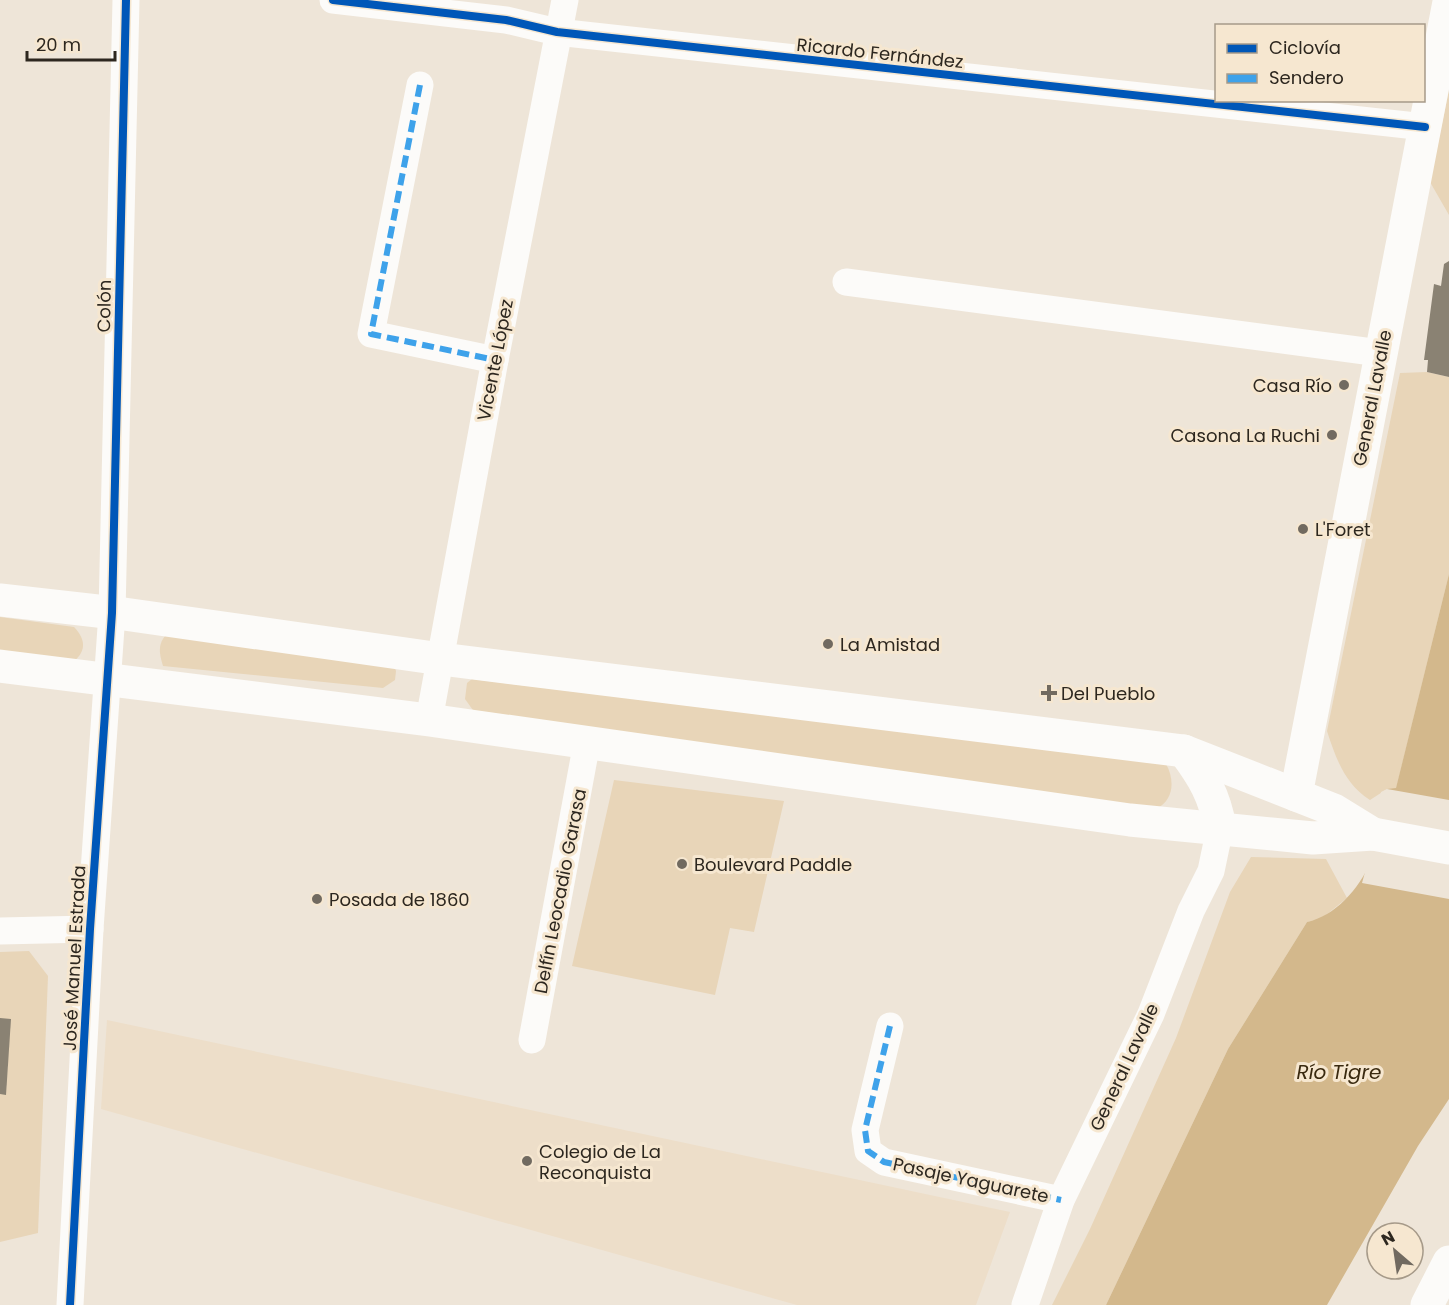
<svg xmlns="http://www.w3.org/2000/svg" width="1449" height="1305" font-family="Poppins,sans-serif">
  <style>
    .built { fill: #eddec9 }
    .green { fill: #e8d5b8 }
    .water { fill: #d3b88c }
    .pier { fill: #eee5d8 }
    .building { fill: #8a8273 }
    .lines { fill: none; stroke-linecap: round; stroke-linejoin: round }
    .street { stroke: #fcfbf9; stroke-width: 27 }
    .secondary { stroke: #fcfbf9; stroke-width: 33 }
    .quiet { stroke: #3ea2ea; stroke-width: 6; stroke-dasharray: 12 6; stroke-linecap: butt }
    .cycleway-casing { stroke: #f6e7d0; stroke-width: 11 }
    .cycleway { stroke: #0057b8; stroke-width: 8 }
    .poi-dot { fill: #716a60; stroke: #f6e7d0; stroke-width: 2 }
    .labels { text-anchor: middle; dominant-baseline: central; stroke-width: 6; stroke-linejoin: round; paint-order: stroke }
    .street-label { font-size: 18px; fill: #2d271f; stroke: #f6e7d0 }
    .poi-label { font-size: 18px; fill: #2d271f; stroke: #f6e7d0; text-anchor: start }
    .water-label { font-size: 20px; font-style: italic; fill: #3a2a10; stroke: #f6e7d0 }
  </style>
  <rect width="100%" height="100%" fill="#eee5d8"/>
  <!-- built -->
  <polygon class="built" points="107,1020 343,1070 1010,1212 976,1305 797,1305 101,1109"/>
  <!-- green -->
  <g class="green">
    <polygon points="1449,90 1449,215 1430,182"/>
    <path d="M1427,372l22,5v197l-53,215h-9l-17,11c-25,-16 -34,-41 -43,-69l73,-358z"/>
    <path d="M0,617l74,10c13,14 12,25 -3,37l-71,-10z"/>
    <path d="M174,627l216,27 6,17 -1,9 -12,8 -220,-22c-6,-19 -4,-26 11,-39z"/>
    <path d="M472,679l694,85c9,16 8,36 -10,45l-681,-96 -10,-14 2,-16z"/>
    <polygon points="614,780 784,801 754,932 730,928 715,995 572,966"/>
    <polygon points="1251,857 1326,859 1347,898 1321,919 1307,922 1228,1049 1106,1305 1052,1305 1090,1229 1176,1038 1230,892"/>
    <polygon points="29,951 48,976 38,1233 0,1242 0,952"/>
  </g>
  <!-- water -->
  <path class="water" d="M1449,574v525l-31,47 -91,159h-221l122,-256 79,-127c28,-6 52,-33 63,-59 10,-21 12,-51 17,-74l9,-1z"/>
  <!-- pier -->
  <polygon class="pier" points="1387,789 1449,800 1449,899 1362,883 1370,854 1381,792"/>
  <!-- building -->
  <g class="building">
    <polygon points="1449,261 1449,377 1427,372 1428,360 1424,360 1434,284 1441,286 1444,264"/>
    <polygon points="0,1018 11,1019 6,1095 0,1094"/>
  </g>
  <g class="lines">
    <!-- street -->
    <g class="street">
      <polyline points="333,0 506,20 557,32 1425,127"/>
      <polyline points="420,85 371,334 495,360"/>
      <polyline points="846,282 1380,353"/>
      <polyline points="429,720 495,360 565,0"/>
      <polyline points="0,931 90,929"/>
      <polyline points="890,1026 865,1130 868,1151 884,1162 1061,1200"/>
      <polyline points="532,1040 587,742"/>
      <polyline points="70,1305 90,929 112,613 126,0"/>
      <polyline points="1025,1305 1061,1200 1151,1014 1191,911 1211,871 1220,828"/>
    </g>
    <!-- secondary -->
    <g class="secondary">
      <polyline points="0,600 124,614 441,659 1184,751 1334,810 1373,834"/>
      <polyline points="0,666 429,720 1130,820 1313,838 1373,834 1449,848"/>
      <path d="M1184,751c19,25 31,45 36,77"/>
      <polyline points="1296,795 1449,2"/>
      <polyline points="1427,1305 1449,1262"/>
    </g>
    <!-- quiet -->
    <g class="quiet">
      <polyline points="420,85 371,334 495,360"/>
      <polyline points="890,1026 865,1130 868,1151 884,1162 1061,1200"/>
    </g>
    <defs>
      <g id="cycleway">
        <polyline points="333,0 506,20 557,32 1425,127"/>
        <polyline points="70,1305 90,929 112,613 126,0"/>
      </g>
    </defs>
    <!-- cycleway casing -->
    <use href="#cycleway" class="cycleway-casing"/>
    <!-- cycleway -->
    <use href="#cycleway" class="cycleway"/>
  </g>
  <!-- markers -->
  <g class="poi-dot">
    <circle cx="1344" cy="385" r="6"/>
    <circle cx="1332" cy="435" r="6"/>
    <circle cx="1303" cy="529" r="6"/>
    <circle cx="828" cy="644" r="6"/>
    <path d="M1046 684h6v6h6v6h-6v6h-6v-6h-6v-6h6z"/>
    <circle cx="682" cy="864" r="6"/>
    <circle cx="317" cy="899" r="6"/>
    <circle cx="527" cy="1161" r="6"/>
  </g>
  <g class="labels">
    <!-- street labels -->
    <g class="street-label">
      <text transform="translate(880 53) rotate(6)">Ricardo Fernández</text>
      <text transform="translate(104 306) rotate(-89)">Colón</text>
      <text transform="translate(495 360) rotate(-79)">Vicente López</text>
      <text transform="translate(1372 398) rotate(-79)">General Lavalle</text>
      <text transform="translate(560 891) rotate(-79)">Delfín Leocadio Garasa</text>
      <text transform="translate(74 958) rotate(-87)">José Manuel Estrada</text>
      <text transform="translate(1124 1067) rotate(-65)">General Lavalle</text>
      <text transform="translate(971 1180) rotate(12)">Pasaje Yaguarete</text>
    </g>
    <!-- poi labels -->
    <g class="poi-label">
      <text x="1332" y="385" text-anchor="end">Casa Río</text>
      <text x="1320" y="435" text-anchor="end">Casona La Ruchi</text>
      <text x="1315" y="529">L'Foret</text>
      <text x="840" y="644">La Amistad</text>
      <text x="1061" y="693">Del Pueblo</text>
      <text x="694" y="864">Boulevard Paddle</text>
      <text x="329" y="899">Posada de 1860</text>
      <text x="539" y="1151">Colegio de La<tspan x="539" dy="21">Reconquista</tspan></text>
    </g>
    <!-- water labels -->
    <g class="water-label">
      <text x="1339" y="1072">Río Tigre</text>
    </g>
  </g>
  <!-- legend -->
  <rect x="1215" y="24" width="210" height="78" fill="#f6e7d0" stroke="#a69a89" stroke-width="1.5"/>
  <rect x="1227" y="44" width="30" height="9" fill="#0057b8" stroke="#a69a89" stroke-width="1.5"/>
  <text x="1269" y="54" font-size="18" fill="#2d271f">Ciclovía</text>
  <rect x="1227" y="74" width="30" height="9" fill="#3ea2ea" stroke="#a69a89" stroke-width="1.5"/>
  <text x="1269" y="84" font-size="18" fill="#2d271f">Sendero</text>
  <!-- north arrow -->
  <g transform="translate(1395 1251) rotate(331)"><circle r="28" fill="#f6e7d0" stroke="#a69a89" stroke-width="1.5"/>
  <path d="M0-4.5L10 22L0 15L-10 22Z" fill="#716a60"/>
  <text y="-9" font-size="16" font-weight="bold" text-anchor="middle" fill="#2d271f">N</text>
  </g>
  <!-- scale -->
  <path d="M27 51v9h88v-9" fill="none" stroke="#2d271f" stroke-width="3"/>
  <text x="36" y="51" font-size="18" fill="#2d271f" stroke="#f6e7d0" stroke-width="4.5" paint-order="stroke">20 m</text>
</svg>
